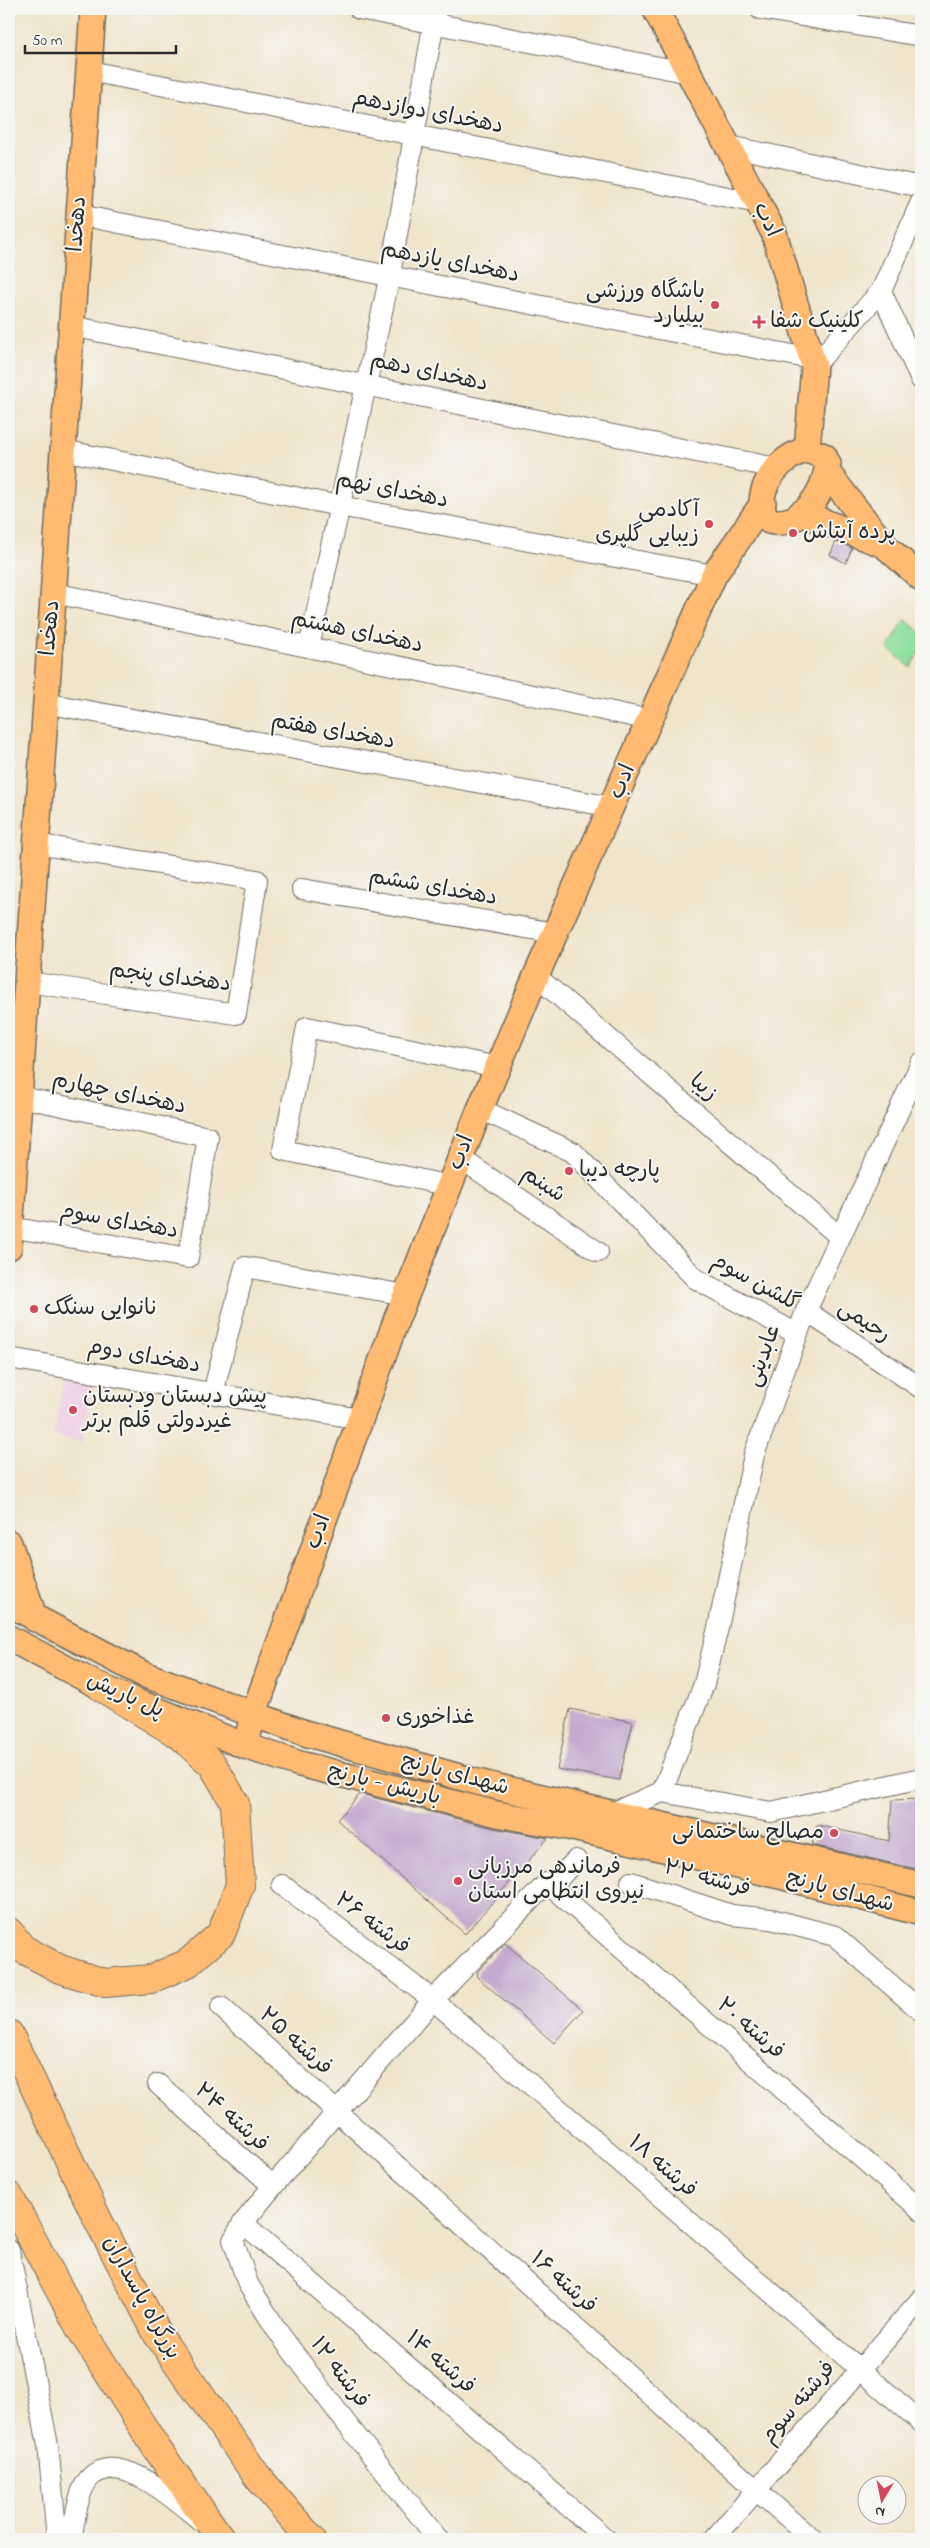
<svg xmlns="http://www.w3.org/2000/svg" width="930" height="2548" font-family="'Indie Flower','Playpen Sans Arabic',sans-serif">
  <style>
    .built { fill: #efd0e6 }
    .green { fill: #90e09f; stroke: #5e8665 }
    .building { fill: #c5aacf }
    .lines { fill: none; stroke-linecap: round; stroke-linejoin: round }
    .minor-casing { stroke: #706c63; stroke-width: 22 }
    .major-casing { stroke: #706c63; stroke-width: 28 }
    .highway-casing { stroke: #706c63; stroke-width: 30 }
    .minor { stroke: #fff; stroke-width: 20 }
    .major { stroke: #ffbb71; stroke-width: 25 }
    .highway { stroke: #ffbb71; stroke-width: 28 }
    .poi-dot { fill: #d1495b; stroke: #f6f6f2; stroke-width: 2 }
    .labels { text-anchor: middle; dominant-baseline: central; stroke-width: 4; stroke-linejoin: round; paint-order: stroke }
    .street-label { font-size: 22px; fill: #2b2b2b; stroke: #f6f6f2 }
    .poi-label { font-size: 22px; fill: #2b2b2b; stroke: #f6f6f2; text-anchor: start }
  </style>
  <rect width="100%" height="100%" fill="#f6f6f2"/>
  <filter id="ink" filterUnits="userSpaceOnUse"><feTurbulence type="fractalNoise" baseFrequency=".02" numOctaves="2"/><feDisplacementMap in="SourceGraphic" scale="10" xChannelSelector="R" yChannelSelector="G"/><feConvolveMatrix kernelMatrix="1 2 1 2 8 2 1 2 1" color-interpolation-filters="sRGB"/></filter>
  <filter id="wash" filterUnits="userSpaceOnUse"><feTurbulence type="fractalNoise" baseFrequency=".0096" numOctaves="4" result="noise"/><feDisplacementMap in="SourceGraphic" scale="20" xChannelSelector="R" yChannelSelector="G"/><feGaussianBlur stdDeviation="1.12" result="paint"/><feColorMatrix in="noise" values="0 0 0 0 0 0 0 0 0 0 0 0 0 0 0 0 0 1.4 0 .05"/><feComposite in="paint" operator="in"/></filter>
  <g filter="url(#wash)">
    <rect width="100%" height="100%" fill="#f0e4ca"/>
    <!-- built -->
    <polygon class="built" points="65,1378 94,1383 82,1443 53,1436"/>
    <!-- green -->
    <polygon class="green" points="905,620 921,632 921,649 910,667 888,648"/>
    <g id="blocks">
      <!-- building -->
      <g class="building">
        <polygon points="836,542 852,548 846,563 830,555"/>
        <polygon points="570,1709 633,1722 619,1780 557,1769"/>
        <polygon points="360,1794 493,1828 548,1838 465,1934 337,1820"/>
        <polygon points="921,1799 921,1870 812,1845 817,1825 889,1841 892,1800"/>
        <polygon points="505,1943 583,2010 554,2043 477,1977 478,1971"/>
      </g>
    </g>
  </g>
  <g filter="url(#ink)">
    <use href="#blocks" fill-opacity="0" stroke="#706c63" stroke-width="1"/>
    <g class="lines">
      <defs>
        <g id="minor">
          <polyline points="359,9 690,73"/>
          <polyline points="760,9 921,36"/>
          <polyline points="89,71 758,203"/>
          <polyline points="729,146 921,187"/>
          <polyline points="79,215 812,359"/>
          <polyline points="881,291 921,380"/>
          <polyline points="71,326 776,468"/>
          <polyline points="814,366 881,291 921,202"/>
          <polyline points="63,450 339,506 714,575"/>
          <polyline points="54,593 650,720"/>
          <polyline points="309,647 390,275 436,9"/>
          <polyline points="45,703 612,807"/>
          <polyline points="302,889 555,933"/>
          <polyline points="536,976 840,1237"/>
          <polyline points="28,982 236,1014 257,880 36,844"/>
          <polyline points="480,1109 573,1152 696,1279 797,1334"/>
          <polyline points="460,1158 598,1252"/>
          <polyline points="450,1186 283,1150 307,1027 497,1067"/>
          <polyline points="10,1227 188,1258 208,1137 21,1097"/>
          <polyline points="806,1311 921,1388"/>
          <polyline points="9,1358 360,1419"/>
          <polyline points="213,1393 245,1267 406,1295"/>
          <polyline points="662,1792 704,1684 718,1628 754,1455 806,1311 921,1063"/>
          <polyline points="614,1812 662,1792 771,1812 921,1778"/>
          <polyline points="631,1882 732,1915 771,1919 835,1936 921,2011"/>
          <polyline points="547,1883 921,2210"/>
          <polyline points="282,1885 433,2000 921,2422"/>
          <polyline points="221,2007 756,2490 813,2539"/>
          <polyline points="158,2084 273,2186"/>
          <polyline points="243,2223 606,2539"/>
          <polyline points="9,2250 48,2445 57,2539"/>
          <path d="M71,2539c4,-17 6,-45 17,-59 28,-35 89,22 112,40"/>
          <polyline points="438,2539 346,2423 278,2332 248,2284 233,2240 243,2223 273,2186 433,2000 547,1883 559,1878 576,1860"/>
          <polyline points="714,2539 921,2299"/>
        </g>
        <g id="major">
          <polyline points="655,9 774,233 814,366 807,450"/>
          <path d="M807,450l17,6 4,8c-4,28 -25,65 -59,57 -21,-25 10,-66 38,-71z"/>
          <polyline points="827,472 884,545 921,578"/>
          <polyline points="801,513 884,545"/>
          <polyline points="9,1247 93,9"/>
          <polyline points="9,1543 35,1619"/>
          <polyline points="9,1604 143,1674 305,1733 477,1782 921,1885"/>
          <polyline points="9,1638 101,1687 245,1746 300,1764 497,1814 573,1828 780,1876 921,1913"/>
          <polyline points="245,1746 254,1713 397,1318 480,1109 536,976 714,575 763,503"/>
        </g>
        <g id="highway">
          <polyline points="9,1932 23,1949 60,1969 105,1983 151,1979 188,1963 221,1934 240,1885 235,1803 212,1764 181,1736 101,1687"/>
          <polyline points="9,2034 97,2218 158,2335 257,2476 311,2539"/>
          <polyline points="9,2196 81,2330 157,2449 221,2539"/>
        </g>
      </defs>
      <!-- minor casing -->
      <use href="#minor" class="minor-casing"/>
      <!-- major casing -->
      <use href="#major" class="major-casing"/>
      <!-- highway casing -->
      <use href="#highway" class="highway-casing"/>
      <!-- minor -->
      <use href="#minor" class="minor"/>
      <!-- major -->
      <use href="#major" class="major"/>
      <!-- highway -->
      <use href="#highway" class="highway"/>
    </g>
  </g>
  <!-- markers -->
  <g class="poi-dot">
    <circle cx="715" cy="305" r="5"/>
    <path d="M756.5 314.5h5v5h5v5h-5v5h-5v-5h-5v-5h5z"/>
    <circle cx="709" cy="524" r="5"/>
    <circle cx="793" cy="533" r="5"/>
    <circle cx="569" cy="1171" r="5"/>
    <circle cx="34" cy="1309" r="5"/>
    <circle cx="73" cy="1410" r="5"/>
    <circle cx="386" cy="1718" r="5"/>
    <circle cx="834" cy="1833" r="5"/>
    <circle cx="458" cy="1881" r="5"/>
  </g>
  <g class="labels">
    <!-- street labels -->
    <g class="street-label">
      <text transform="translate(428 113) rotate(11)">دهخدای دوازدهم</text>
      <text transform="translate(766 220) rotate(65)">ادب</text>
      <text transform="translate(78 224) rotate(-86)">دهخدا</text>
      <text transform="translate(450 263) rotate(11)">دهخدای یازدهم</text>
      <text transform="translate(429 373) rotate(12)">دهخدای دهم</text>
      <text transform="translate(392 491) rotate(11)">دهخدای نهم</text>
      <text transform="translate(51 628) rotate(-85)">دهخدا</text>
      <text transform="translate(357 633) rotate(12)">دهخدای هشتم</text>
      <text transform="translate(333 732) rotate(10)">دهخدای هفتم</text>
      <text transform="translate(623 782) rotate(-67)">ادب</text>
      <text transform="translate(433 888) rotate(10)">دهخدای ششم</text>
      <text transform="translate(170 978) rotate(7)">دهخدای پنجم</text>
      <text transform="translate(703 1088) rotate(41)">زیبا</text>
      <text transform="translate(119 1094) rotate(12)">دهخدای چهارم</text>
      <text transform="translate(462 1153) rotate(-69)">ادب</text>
      <text transform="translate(543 1185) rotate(34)">شبنم</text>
      <text transform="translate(119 1222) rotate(10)">دهخدای سوم</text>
      <text transform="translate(755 1283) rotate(29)">گلشن سوم</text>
      <text transform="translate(864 1322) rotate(34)">رحیمی</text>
      <text transform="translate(764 1356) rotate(-70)">عابدینی</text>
      <text transform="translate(144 1357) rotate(10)">دهخدای دوم</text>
      <text transform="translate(319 1532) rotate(-70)">ادب</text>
      <text transform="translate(125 1696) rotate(24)">پل باریش</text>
      <text transform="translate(455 1775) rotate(15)">شهدای بارنج</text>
      <text transform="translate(384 1785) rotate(14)">باریش - بارنج</text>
      <text transform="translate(707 1879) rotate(15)">۲۲ فرشته</text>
      <text transform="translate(840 1892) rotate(15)">شهدای بارنج</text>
      <text transform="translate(372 1924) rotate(37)">۲۶ فرشته</text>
      <text transform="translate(750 2029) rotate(41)">۲۰ فرشته</text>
      <text transform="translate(295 2042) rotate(42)">۲۵ فرشته</text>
      <text transform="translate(231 2118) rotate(42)">فرشته ۲۴</text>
      <text transform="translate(662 2167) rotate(41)">۱۸ فرشته</text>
      <text transform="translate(563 2283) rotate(42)">۱۶ فرشته</text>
      <text transform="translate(141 2298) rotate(61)">بزرگراه پاسداران</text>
      <text transform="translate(440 2363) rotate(41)">۱۴ فرشته</text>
      <text transform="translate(339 2373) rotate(53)">۱۲ فرشته</text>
      <text transform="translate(799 2403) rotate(-49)">فرشته سوم</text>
    </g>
    <!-- poi labels -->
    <g class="poi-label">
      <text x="705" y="292" text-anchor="end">باشگاه ورزشی<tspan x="705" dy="25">بیلیارد</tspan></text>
      <text x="770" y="322">کلینیک شفا</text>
      <text x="699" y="511" text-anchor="end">آکادمی<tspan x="699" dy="25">زیبایی گلپری</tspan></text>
      <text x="803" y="533">پرده‌ آیتاش</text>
      <text x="579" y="1171">پارچه دیبا</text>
      <text x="44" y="1309">نانوایی سنگک</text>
      <text x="83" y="1397">پیش دبستان ودبستان<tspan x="83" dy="25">غیردولتی قلم برتر</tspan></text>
      <text x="396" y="1718">غذاخوری</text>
      <text x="824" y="1833" text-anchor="end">مصالح ساختمانی</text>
      <text x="468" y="1868">فرماندهی مرزبانی<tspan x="468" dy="25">نیروی انتظامی استان</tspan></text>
    </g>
  </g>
  <!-- margin -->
  <rect width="930" height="2548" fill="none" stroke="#f6f6f2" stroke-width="30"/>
  <!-- north arrow -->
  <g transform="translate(882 2500) rotate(190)"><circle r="24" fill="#f6f6f2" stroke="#a5a5a2"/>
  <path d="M0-4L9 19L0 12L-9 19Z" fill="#d1495b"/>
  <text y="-8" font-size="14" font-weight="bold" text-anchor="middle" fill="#2b2b2b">N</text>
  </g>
  <!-- scale -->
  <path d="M25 45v8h151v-8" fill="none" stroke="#2b2b2b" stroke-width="2.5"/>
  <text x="32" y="45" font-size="15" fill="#2b2b2b" stroke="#f6f6f2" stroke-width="4" paint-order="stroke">50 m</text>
</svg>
